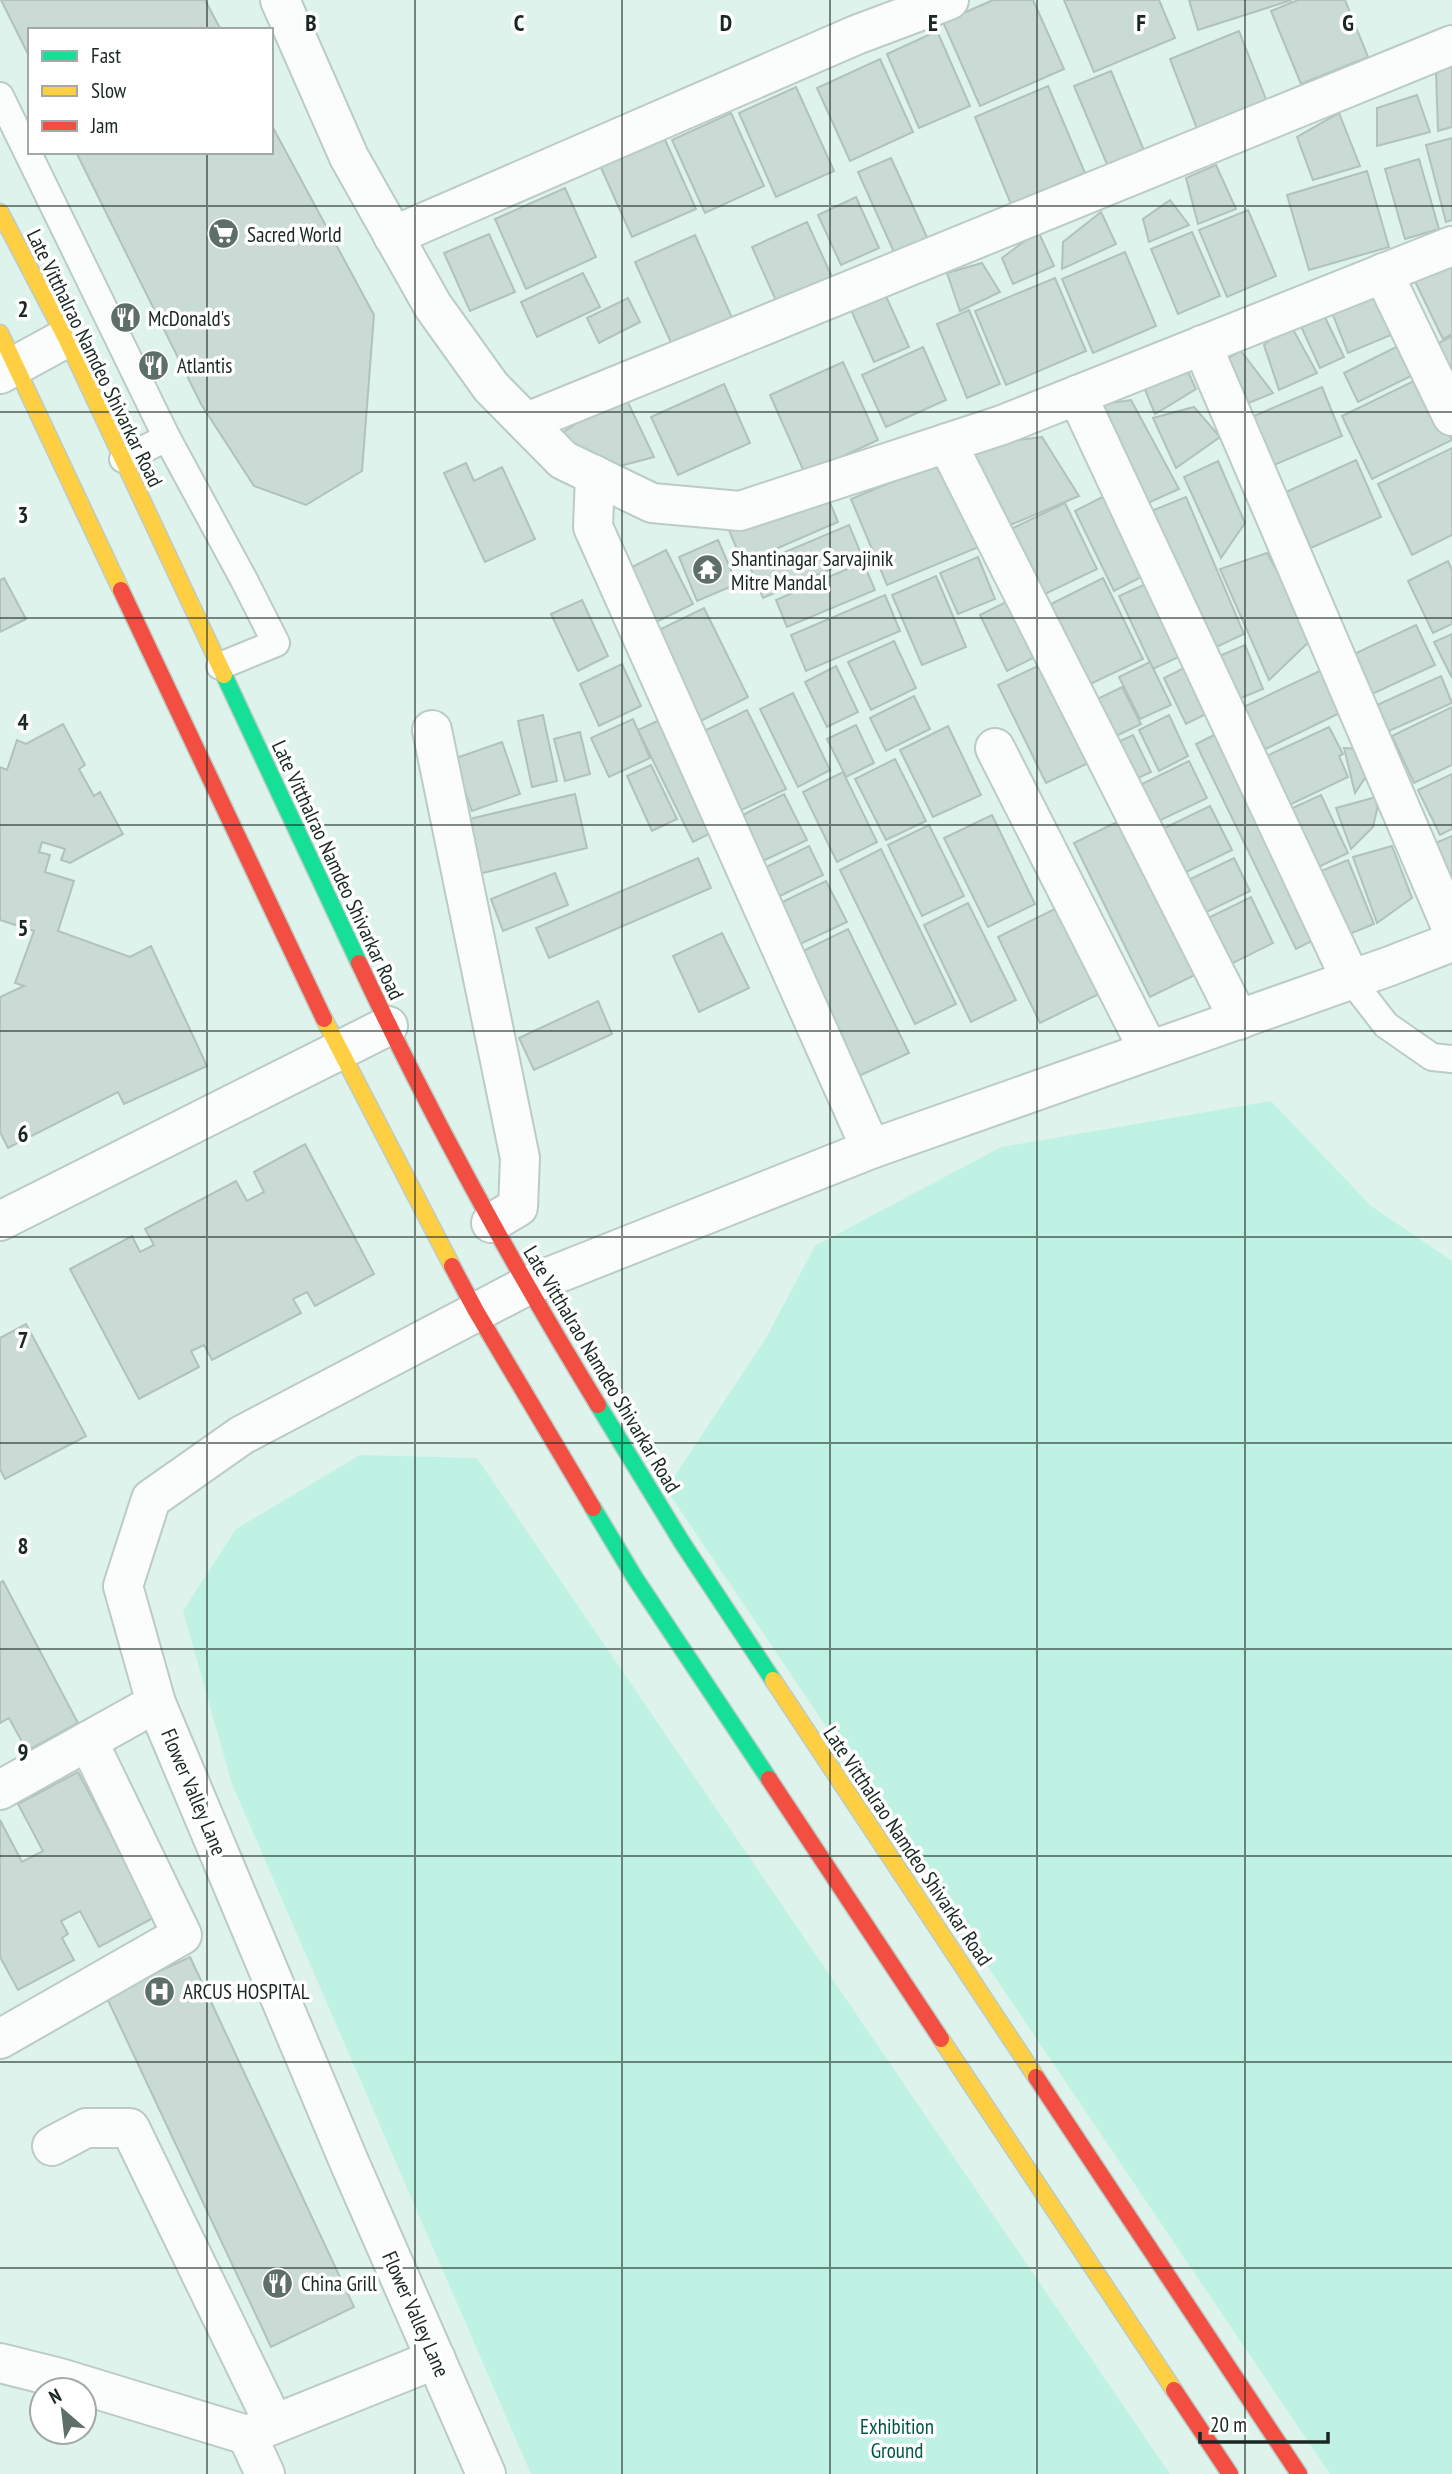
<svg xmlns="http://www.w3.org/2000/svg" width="1452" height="2474" font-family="'PT Sans Narrow',sans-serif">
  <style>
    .green { fill: #c0f2e3 }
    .building { fill: #cadad5; stroke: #b1c2bc; stroke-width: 2 }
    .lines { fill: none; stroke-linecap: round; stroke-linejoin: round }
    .lane-casing { stroke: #bbcbc6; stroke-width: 30 }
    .street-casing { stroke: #bbcbc6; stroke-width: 42 }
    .fast-casing { stroke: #bbcbc6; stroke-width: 19 }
    .slow-casing { stroke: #bbcbc6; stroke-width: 19 }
    .jam-casing { stroke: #bbcbc6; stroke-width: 19 }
    .lane { stroke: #fafdfc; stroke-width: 26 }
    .street { stroke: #fafdfc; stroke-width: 38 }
    .fast { stroke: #16e098; stroke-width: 16 }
    .slow { stroke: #ffcf43; stroke-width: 16 }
    .jam { stroke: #f24e42; stroke-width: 16 }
    .grid { fill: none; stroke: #192823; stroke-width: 2; stroke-opacity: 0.55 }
    .labels { text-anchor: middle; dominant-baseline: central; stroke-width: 7; stroke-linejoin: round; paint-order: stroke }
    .poi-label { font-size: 21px; fill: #192823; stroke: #fefffe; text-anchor: start }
    .street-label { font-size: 21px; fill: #192823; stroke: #fefffe }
    .park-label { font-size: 21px; fill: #005645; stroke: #fefffe }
    .grid-label { font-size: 23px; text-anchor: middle; font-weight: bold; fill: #192823; stroke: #fefffe; stroke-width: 7; stroke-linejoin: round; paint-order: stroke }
  </style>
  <rect width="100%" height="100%" fill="#def3ec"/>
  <!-- green -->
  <g class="green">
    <polygon points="1271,1101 1371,1206 1452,1261 1452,2474 1330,2474 666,1489 766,1338 815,1246 1001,1147"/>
    <polygon points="360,1455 477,1458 1170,2474 531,2474 232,1784 183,1611 236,1529"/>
  </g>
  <!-- building -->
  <g class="building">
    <polygon points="1,0 205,0 221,30 30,30 30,58"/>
    <polygon points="993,0 1033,0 1064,69 980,106 943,22"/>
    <polygon points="1064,0 1159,0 1175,38 1094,72"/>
    <polygon points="1189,0 1292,0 1198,30"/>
    <polygon points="1298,0 1345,0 1368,57 1301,84 1271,11"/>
    <polygon points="937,31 970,106 919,128 887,54"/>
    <polygon points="1239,31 1271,112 1201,139 1170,59"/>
    <polygon points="880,59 913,132 850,161 817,88"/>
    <polygon points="1452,64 1452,127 1438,131 1436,73"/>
    <polygon points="1111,71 1145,153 1109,169 1074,86"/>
    <polygon points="1048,86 1085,173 1011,204 975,117"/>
    <polygon points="796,87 834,171 776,197 739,113"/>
    <polygon points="1417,95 1430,132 1377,146 1377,108"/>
    <polygon points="731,113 764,186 705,213 672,140"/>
    <polygon points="1339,113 1360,166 1313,180 1297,137"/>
    <polygon points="271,124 374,315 362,471 306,505 254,486 201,404 76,152 271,152"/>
    <polygon points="662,133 696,209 632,237 598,161"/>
    <polygon points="1452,138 1452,220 1446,222 1426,145"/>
    <polygon points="891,158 931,246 898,261 858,172"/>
    <polygon points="1419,159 1439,229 1405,239 1385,169"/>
    <polygon points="1216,165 1236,209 1198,224 1186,178"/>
    <polygon points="1367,171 1389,247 1309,270 1287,195"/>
    <polygon points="565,188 596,257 526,289 495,219"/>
    <polygon points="856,197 879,248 841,265 818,215"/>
    <polygon points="1170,200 1189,225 1149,242 1143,219"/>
    <polygon points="1248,210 1276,276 1227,297 1199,230"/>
    <polygon points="1101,212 1116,244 1062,269 1063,242"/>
    <polygon points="807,222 833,279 777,303 752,247"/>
    <polygon points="1038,231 1054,266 1013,284 1002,258"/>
    <polygon points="1192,232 1220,296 1178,314 1151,249"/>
    <polygon points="489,234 515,292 470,311 444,253"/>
    <polygon points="695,235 733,320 673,347 635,262"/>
    <polygon points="1125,252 1156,326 1093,353 1062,279"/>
    <polygon points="1452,261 1452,334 1443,339 1409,269"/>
    <polygon points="982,263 1000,292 960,311 947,273"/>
    <polygon points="583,273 600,307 537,337 521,302"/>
    <polygon points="1055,278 1086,351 1006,385 975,311"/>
    <polygon points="1383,288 1405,329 1348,353 1331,310"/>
    <polygon points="885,294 909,347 874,362 851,310"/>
    <polygon points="628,298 640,322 599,343 587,318"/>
    <polygon points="969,310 1000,384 967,398 937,324"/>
    <polygon points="1322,311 1344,357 1320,368 1299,322"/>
    <polygon points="1290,324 1317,373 1279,390 1264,345"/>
    <polygon points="1452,336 1452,374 1437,344"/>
    <polygon points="1398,346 1413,375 1358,402 1344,373"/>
    <polygon points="923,347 946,400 886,427 862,375"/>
    <polygon points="1241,351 1273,393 1239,407 1222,362"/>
    <polygon points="843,362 878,440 805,474 770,395"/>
    <polygon points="1184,363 1196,389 1155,414 1141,380"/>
    <polygon points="1422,377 1452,440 1372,479 1342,416"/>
    <polygon points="724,384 750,443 678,475 651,417"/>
    <polygon points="1322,387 1342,436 1267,468 1247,419"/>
    <polygon points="623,392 654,457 598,472 556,437"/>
    <polygon points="1131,400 1179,489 1139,507 1095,405"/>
    <polygon points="1194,407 1220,437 1176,468 1153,418"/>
    <polygon points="1042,437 1079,496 996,531 960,447"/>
    <polygon points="1452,448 1452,535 1412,555 1378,484"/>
    <polygon points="944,460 981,546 887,585 851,499"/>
    <polygon points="1356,460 1381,517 1311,548 1286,492"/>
    <polygon points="1218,461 1245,523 1221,558 1184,477"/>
    <polygon points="466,463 474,481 502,467 535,539 485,562 444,473"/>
    <polygon points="824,488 838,522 743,563 728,528"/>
    <polygon points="1114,491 1153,571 1114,591 1075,511"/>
    <polygon points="1186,497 1244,634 1208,651 1149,512"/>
    <polygon points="1065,503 1097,569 1041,596 1009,530"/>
    <polygon points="849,525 862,556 763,598 750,567"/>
    <polygon points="718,540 737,584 697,601 679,557"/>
    <polygon points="666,550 693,604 648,626 622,572"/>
    <polygon points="1267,553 1314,637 1269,680 1220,569"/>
    <polygon points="978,557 995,599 958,614 940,573"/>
    <polygon points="1448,561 1452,570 1452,624 1433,633 1408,581"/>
    <polygon points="863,562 875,590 787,627 776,600"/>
    <polygon points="936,576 966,647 922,665 892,595"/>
    <polygon points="4,578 26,619 0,632 0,580"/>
    <polygon points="1103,578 1143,659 1084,687 1045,607"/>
    <polygon points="1157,579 1191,651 1153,669 1119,596"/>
    <polygon points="885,595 900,631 806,671 791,635"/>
    <polygon points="1018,596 1045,652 1007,671 980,615"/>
    <polygon points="582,600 608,656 578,671 551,614"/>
    <polygon points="704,608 748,697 701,721 657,631"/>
    <polygon points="1416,625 1435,665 1370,695 1352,655"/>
    <polygon points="1452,634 1452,678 1434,642"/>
    <polygon points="894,641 916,688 871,710 848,662"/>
    <polygon points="1245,645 1263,689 1229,703 1210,660"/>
    <polygon points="1198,661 1220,707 1186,724 1164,678"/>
    <polygon points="1046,662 1095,760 1046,783 998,685"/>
    <polygon points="1150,662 1171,705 1140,719 1119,677"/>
    <polygon points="622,664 641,706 599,726 580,684"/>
    <polygon points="836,666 858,712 827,727 805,682"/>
    <polygon points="1328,667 1348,709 1253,755 1233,712"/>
    <polygon points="1441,676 1452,703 1389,731 1377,705"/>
    <polygon points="1122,687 1141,724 1104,742 1085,705"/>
    <polygon points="793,693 830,770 798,787 760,709"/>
    <polygon points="914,696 930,729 886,751 870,718"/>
    <polygon points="1452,707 1452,765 1414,783 1392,736"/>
    <polygon points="747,710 786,789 733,814 694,736"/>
    <polygon points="543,715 557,781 532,787 518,721"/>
    <polygon points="670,715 725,826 693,842 638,730"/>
    <polygon points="1169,715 1188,756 1159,771 1139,730"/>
    <polygon points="633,719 650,758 609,777 591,738"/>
    <polygon points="63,724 85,765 79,769 94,796 100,792 123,834 70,863 61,860 65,849 42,842 39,852 50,855 45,872 74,881 58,931 130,957 151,946 207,1066 124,1104 118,1092 8,1148 0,1132 0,997 24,986 15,983 34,931 0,920 0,767 7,770 17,740 26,744"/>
    <polygon points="856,725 874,763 846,777 827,739"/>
    <polygon points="948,726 981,795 933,817 900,750"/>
    <polygon points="1329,727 1343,754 1339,756 1348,777 1281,809 1258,760"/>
    <polygon points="1226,729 1326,934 1296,949 1196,744"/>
    <polygon points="580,732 590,774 565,781 554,739"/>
    <polygon points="1133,735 1151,772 1123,785 1105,748"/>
    <polygon points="502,742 520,794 472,811 453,759"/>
    <polygon points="1344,748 1361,749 1369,772 1355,793"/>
    <polygon points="895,759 926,821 886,840 855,779"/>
    <polygon points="1189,761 1207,798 1148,826 1130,790"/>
    <polygon points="651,765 677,819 652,831 627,776"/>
    <polygon points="843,772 877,842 837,862 803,792"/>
    <polygon points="1452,774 1452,829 1440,835 1418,790"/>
    <polygon points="575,794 587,848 474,875 461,821"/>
    <polygon points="784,794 807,840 763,861 741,816"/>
    <polygon points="1321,795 1348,853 1312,870 1286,811"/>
    <polygon points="1380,796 1373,827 1351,849 1336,808"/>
    <polygon points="1210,806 1232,850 1176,877 1154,833"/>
    <polygon points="992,815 1035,904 988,927 944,838"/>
    <polygon points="1131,815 1207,969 1150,997 1074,843"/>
    <polygon points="929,825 964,896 922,916 888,845"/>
    <polygon points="1452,836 1452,890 1433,844"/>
    <polygon points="809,846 823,875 774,899 760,870"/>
    <polygon points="1392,846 1412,898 1377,923 1353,857"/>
    <polygon points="881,849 956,1004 915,1024 840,870"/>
    <polygon points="698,858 711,888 549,958 536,928"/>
    <polygon points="1234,858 1250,891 1192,919 1176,886"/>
    <polygon points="1348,860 1374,924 1335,940 1309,876"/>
    <polygon points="555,873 568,905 503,931 491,899"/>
    <polygon points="826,881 847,922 796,946 776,905"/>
    <polygon points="1251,897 1273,943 1217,971 1194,925"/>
    <polygon points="1071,901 1113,987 1040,1023 998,937"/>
    <polygon points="968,903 1016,1000 971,1022 924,925"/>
    <polygon points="848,929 909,1053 859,1076 799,953"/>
    <polygon points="722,933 749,988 699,1012 673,956"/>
    <polygon points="598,1001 612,1034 534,1070 519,1038"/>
    <polygon points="305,1144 374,1274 315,1306 307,1292 293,1299 301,1313 212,1360 204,1345 191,1351 199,1367 139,1399 70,1269 132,1236 140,1252 154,1245 145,1229 236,1181 247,1201 264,1192 254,1172"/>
    <polygon points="26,1324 86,1436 5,1479 0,1469 0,1338"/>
    <polygon points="3,1581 78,1723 27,1751 9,1718 0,1723 0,1583"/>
    <polygon points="78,1772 155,1917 99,1947 80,1911 61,1921 68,1934 62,1938 74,1960 18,1990 0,1957 0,1820 22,1862 43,1851 18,1804"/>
    <polygon points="190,1957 354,2307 271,2347 106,1996"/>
  </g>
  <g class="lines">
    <defs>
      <g id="lane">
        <polyline points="0,96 167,438 243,578 276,643 220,666"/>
        <polyline points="123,459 167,438"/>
        <polyline points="1351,980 1386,1025 1432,1057 1452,1059"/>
      </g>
      <g id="street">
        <polyline points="280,0 349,157 433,306 491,387 563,460 652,503 740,511 1002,425 1452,246"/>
        <polyline points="393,236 856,35 949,0"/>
        <polyline points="1383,273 1452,416"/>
        <polyline points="1202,345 1452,929"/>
        <polyline points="0,374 66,338"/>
        <polyline points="1077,395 1351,980"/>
        <polyline points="527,422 1452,45"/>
        <polyline points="947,443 1239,1020"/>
        <polyline points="595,475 593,527 871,1149"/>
        <polyline points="432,730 520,1158 518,1207 491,1223"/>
        <polyline points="995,748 1149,1051"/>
        <polyline points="0,1221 388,1026"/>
        <polyline points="0,1790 156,1703"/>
        <polyline points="0,2039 182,1935 88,1741"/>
        <polyline points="52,2146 86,2128 130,2128 274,2424"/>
        <polyline points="0,2363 60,2378 247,2435 436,2359"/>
        <polyline points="247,2435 265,2474"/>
        <polyline points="486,2474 350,2164 156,1703 123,1586 151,1499 242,1435 526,1286 871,1149 1390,966 1452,942"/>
      </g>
      <g id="fast">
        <polyline points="224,675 359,963"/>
        <polyline points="598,1405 683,1544 773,1680"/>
        <polyline points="593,1508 635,1578 769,1779"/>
      </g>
      <g id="slow">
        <polyline points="0,212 66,338 224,675"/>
        <polyline points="0,333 121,590"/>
        <polyline points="324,1019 452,1266"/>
        <polyline points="773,1680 1036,2077"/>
        <polyline points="941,2039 1174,2390"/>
      </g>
      <g id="jam">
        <polyline points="121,590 324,1019"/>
        <path d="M359,963c71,152 152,299 239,442"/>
        <polyline points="452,1266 476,1311 593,1508"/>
        <polyline points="769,1779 941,2039"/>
        <polyline points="1036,2077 1299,2474"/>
        <polyline points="1174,2390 1230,2474"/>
      </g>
    </defs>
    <!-- lane casing -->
    <use href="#lane" class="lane-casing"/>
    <!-- street casing -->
    <use href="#street" class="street-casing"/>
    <!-- fast casing -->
    <use href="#fast" class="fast-casing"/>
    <!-- slow casing -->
    <use href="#slow" class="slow-casing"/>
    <!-- jam casing -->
    <use href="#jam" class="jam-casing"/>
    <!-- lane -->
    <use href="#lane" class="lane"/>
    <!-- street -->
    <use href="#street" class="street"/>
    <!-- fast -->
    <use href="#fast" class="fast"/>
    <!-- slow -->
    <use href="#slow" class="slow"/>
    <!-- jam -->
    <use href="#jam" class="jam"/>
  </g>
  <!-- grid -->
  <path class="grid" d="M207,0v30M415,0v2474M622,0v2474M830,0v2474M1037,0v2474M1245,0v2474M207,152v2322M0,206h1452M0,412h1452M0,618h1452M0,825h1452M0,1031h1452M0,1237h1452M0,1443h1452M0,1649h1452M0,1856h1452M0,2062h1452M0,2268h1452"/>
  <!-- icons -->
  <defs>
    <symbol id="supermarket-disc" viewBox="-11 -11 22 22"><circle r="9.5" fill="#5e6f69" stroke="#fefffe"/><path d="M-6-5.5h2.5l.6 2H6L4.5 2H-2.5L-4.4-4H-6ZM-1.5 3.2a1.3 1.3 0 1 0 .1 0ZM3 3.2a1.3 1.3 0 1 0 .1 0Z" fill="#fff"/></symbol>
    <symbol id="restaurant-disc" viewBox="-11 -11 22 22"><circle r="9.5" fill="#5e6f69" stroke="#fefffe"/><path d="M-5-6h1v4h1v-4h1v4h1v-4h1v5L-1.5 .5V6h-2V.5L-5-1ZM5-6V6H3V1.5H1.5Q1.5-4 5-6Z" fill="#fff"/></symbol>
    <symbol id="temple-disc" viewBox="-11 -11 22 22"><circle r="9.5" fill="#5e6f69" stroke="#fefffe"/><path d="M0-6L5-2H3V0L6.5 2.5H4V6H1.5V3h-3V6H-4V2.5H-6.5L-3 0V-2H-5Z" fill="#fff"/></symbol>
    <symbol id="hospital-disc" viewBox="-11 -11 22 22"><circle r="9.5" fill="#5e6f69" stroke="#fefffe"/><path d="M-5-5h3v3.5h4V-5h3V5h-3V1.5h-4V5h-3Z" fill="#fff"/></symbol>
  </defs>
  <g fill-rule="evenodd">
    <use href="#supermarket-disc" x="206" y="216" width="35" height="35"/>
    <use href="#restaurant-disc" x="108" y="300" width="35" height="35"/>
    <use href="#restaurant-disc" x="136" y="348" width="35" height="35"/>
    <use href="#temple-disc" x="690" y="552" width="35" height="35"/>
    <use href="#hospital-disc" x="142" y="1974" width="35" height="35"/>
    <use href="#restaurant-disc" x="260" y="2266" width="35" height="35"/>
  </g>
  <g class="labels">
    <!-- poi labels -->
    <g class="poi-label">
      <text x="247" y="234">Sacred World</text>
      <text x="148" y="318">McDonald's</text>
      <text x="177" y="365">Atlantis</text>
      <text x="731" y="558">Shantinagar Sarvajinik<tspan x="731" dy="24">Mitre Mandal</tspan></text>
      <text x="183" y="1991">ARCUS HOSPITAL</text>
      <text x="301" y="2283">China Grill</text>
    </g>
    <!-- street labels -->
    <g class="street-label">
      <text transform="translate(95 358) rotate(64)">Late Vitthalrao Namdeo Shivarkar Road</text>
      <text transform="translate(338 870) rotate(65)">Late Vitthalrao Namdeo Shivarkar Road</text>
      <text transform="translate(602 1369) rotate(59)">Late Vitthalrao Namdeo Shivarkar Road</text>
      <text transform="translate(194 1792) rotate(67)">Flower Valley Lane</text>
      <text transform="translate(908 1846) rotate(56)">Late Vitthalrao Namdeo Shivarkar Road</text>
      <text transform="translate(416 2314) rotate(66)">Flower Valley Lane</text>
    </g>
    <!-- park labels -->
    <g class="park-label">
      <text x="897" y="2426">Exhibition<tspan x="897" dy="24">Ground</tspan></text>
    </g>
  </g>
  <g class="grid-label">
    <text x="311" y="31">B</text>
    <text x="519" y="31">C</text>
    <text x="726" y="31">D</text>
    <text x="933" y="31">E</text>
    <text x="1141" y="31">F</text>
    <text x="1348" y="31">G</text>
    <text x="23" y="317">2</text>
    <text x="23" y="523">3</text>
    <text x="23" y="730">4</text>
    <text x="23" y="936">5</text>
    <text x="23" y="1142">6</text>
    <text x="23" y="1348">7</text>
    <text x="23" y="1554">8</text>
    <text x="23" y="1760">9</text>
  </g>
  <!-- legend -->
  <rect x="28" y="28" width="245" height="126" fill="#fefffe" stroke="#a2a9a6" stroke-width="2"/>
  <rect x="42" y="51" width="35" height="10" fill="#16e098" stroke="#a2a9a6" stroke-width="2"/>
  <text x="91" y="63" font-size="21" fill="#192823">Fast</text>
  <rect x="42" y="86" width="35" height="10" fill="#ffcf43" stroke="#a2a9a6" stroke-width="2"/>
  <text x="91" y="98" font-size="21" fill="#192823">Slow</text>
  <rect x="42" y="121" width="35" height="10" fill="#f24e42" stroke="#a2a9a6" stroke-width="2"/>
  <text x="91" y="133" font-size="21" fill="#192823">Jam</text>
  <!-- north arrow -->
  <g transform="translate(63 2411) rotate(332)"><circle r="33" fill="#fefffe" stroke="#a2a9a6" stroke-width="2"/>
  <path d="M0-5L12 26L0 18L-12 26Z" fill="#5e6f69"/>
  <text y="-10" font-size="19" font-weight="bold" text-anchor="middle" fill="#192823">N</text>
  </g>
  <!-- scale -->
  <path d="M1200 2432v10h128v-10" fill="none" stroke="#192823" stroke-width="3.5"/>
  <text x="1210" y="2432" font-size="21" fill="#192823" stroke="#fefffe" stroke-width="5" paint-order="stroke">20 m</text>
</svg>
